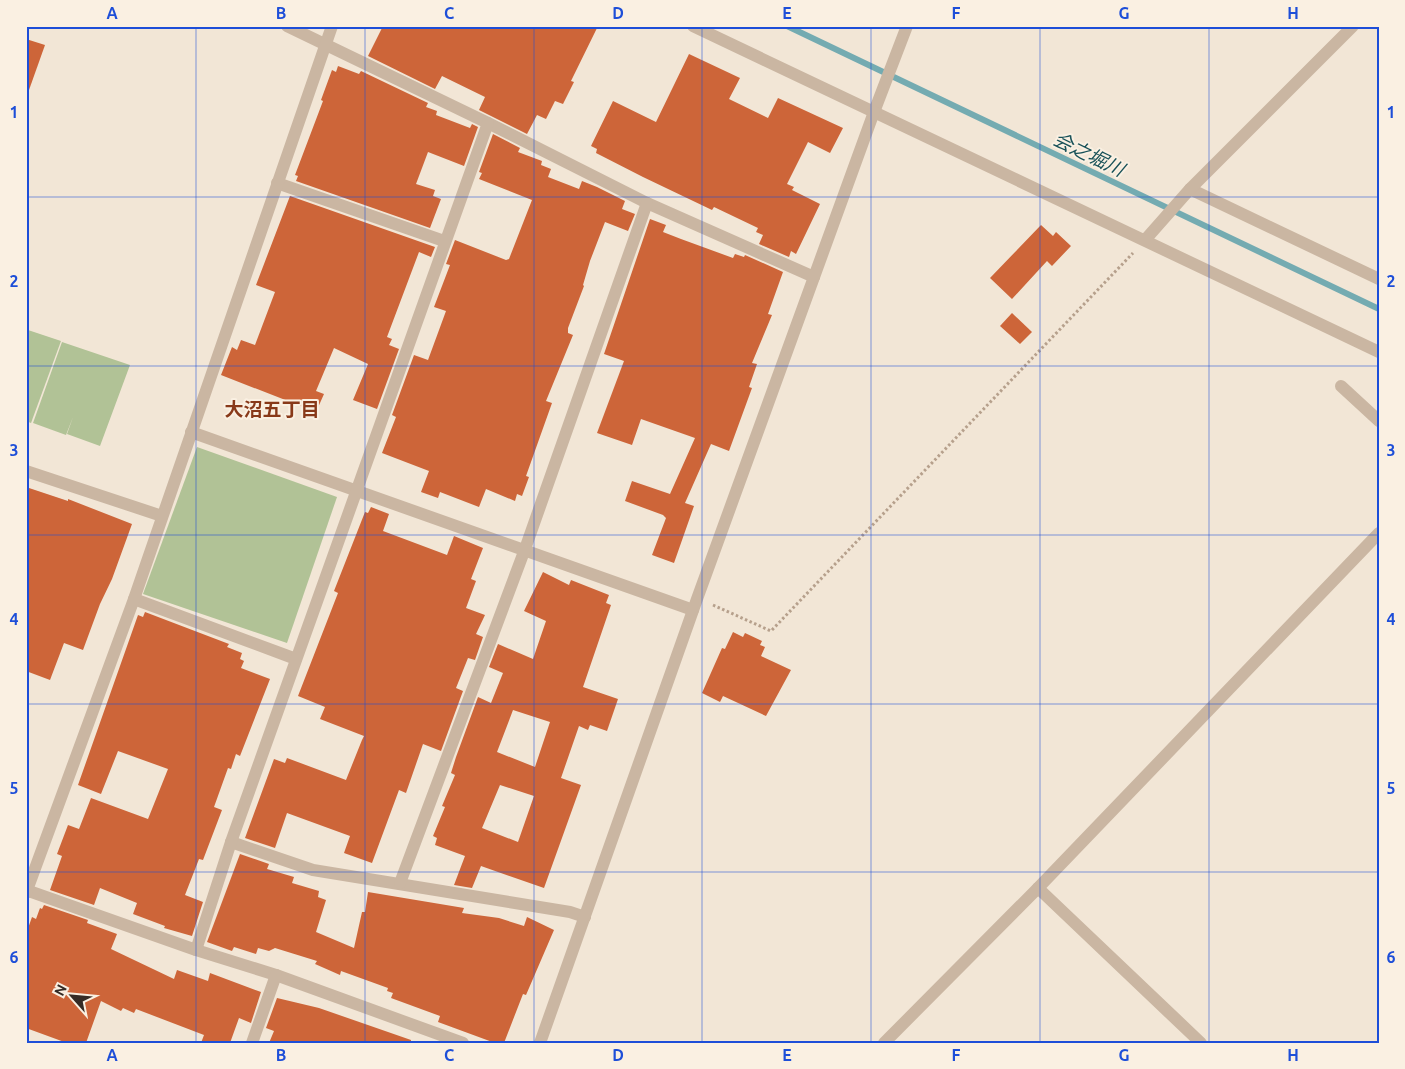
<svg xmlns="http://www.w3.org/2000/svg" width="1405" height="1069" font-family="Ubuntu,'Noto Sans JP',sans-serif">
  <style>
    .green { fill: #b1c296 }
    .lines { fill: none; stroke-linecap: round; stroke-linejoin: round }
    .stream { stroke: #74abb1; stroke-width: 6 }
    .building { fill: #cd6539; fill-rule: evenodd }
    .path { stroke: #b6a08c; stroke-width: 3; stroke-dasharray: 2.5 2.5; stroke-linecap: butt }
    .minor { stroke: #cab6a2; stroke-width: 12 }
    .tertiary { stroke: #cab6a2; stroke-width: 12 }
    .grid { fill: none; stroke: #1d4ed8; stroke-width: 1; stroke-opacity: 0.55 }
    .labels { text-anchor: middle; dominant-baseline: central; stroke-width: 4; stroke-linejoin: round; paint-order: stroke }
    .water-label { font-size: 19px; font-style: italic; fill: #185158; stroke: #faf0e2 }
    .neighbourhood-label { font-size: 19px; font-weight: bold; fill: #883919; stroke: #faf0e2 }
    .neatline { fill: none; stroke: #1d4ed8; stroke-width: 2 }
    .grid-label { font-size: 16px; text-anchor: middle; font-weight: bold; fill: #1d4ed8 }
  </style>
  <rect width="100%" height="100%" fill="#f2e6d6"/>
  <!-- green -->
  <g class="green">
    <polygon points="28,330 61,341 31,423 26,421"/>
    <polygon points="62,342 130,365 100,446 67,434 73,417 66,435 33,423"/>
    <polygon points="197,447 337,497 287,643 143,594"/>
  </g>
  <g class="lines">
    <!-- stream -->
    <polyline class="stream" points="787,26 1379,309"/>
  </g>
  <!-- building -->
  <g class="building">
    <polygon points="383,26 598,26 571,81 574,82 563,104 555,101 546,119 537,115 527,134 479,110 485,97 442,76 435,89 368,56"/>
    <polygon points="26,39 45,45 29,90 26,90"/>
    <polygon points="689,54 740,78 729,99 768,118 778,98 843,128 830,153 808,142 787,184 794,187 792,190 820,204 796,254 791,251 789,257 759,244 763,235 756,232 758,228 714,207 712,210 643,177 596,153 597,149 591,146 613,101 656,122"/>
    <polygon points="338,66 359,74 361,71 428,103 426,107 437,111 436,115 470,128 472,124 478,127 464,166 428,152 416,184 435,190 433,196 441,199 430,228 296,181 298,176 295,175 323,101 321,100 332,70 336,72"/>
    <polygon points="493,134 520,148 518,152 542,161 541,165 551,169 548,177 579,189 582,181 597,187 625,201 622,209 635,214 628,231 605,222 590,261 583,285 584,286 568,328 568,333 573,335 546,401 552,403 526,476 529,477 522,496 517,494 515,501 486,489 479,507 440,492 438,498 421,492 429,471 382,453 396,417 392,415 414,355 428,360 446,311 434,307 450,265 446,264 455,240 506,260 509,259 532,200 479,179 482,173 479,172"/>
    <polygon points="290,196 435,247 431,257 419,252 387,337 392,339 389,345 399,349 377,409 353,400 368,364 334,348 316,391 324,394 316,412 221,375 232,347 237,350 241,340 255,345 275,292 256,285"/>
    <polygon points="650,219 666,225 663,232 681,239 733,258 735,254 744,257 745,255 783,272 768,314 772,315 752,363 757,364 749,387 752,388 729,451 711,444 685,503 694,506 674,563 652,555 666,518 663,515 625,501 632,481 670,494 695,438 641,419 632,445 597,433 624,361 604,354"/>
    <polygon points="1041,225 1053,236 1056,232 1071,246 1052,266 1047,261 1012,299 990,278"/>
    <polygon points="1012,313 1032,332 1020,344 1000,326"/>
    <polygon points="26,487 68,501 68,499 132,524 112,579 100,604 83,650 64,643 50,680 26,671"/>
    <polygon points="371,507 389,514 383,531 447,555 454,536 483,548 471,579 476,581 466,608 485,615 476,634 483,637 475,660 468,658 456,688 463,691 441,751 423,744 406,793 399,790 372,863 344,853 350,836 287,813 275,848 245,838 274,759 285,763 287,758 346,780 362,740 364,736 320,719 325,707 298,696 338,593 334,591 365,512 368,513"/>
    <path d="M543,572l26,13 2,-5 38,15 -3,8 5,2 -28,82 35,12 -11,32 -17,-6 -2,5 -9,-4 -18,52 20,7 -37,103 -63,-22 -9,22 -18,-3 11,-29 -30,-11 2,-7 -4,-2 12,-29 -3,-1 13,-31 -4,-2 5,-16 22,-60 13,6 12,-30 -14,-6 9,-23 35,15 13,-38 -22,-10zM513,710l37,12 -15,45 -38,-15zM500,785l34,11 -16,46 -36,-14z"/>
    <polygon points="145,612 229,644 227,647 242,653 240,659 244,661 241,668 270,679 240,756 236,754 231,769 228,768 214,807 222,810 203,860 199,859 185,895 203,902 192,936 164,928 165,926 133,914 137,903 100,888 94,905 50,890 62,856 57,854 68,825 79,829 91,798 148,819 168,769 118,751 101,794 78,785 138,615 143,617"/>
    <polygon points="733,632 743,637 745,633 762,641 760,645 765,647 761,656 791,670 766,716 723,696 720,702 702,693 722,648 725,649"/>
    <polygon points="240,854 269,864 267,869 294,877 292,883 319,891 318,897 326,900 316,932 354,948 362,912 365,912 368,892 464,908 462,913 499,918 524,926 527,917 554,930 526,995 523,994 504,1043 495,1043 438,1022 440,1016 391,998 393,993 387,991 388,988 341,971 340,975 315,964 317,961 275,948 269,951 258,948 256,954 234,947 232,951 207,942"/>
    <polygon points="44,905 88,920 87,923 117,934 111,949 174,979 177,970 208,981 210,973 261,992 251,1023 239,1018 230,1043 201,1043 204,1035 136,1009 134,1013 123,1008 121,1011 101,1001 86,1043 67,1043 26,1028 26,934 32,917 36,919 40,908 42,909"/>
    <polygon points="277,998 319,1008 411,1040 411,1043 269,1043 274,1031 266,1028"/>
  </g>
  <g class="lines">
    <!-- path -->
    <polyline class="path" points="713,605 771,631 1133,253"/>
    <!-- minor -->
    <g class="minor">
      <polyline points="287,26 488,123 647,203 814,277"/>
      <polyline points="874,112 907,26"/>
      <polyline points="277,183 444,241"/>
      <polyline points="1190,189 1379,279"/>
      <polyline points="1145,240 1190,189 1353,26"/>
      <polyline points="1341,386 1379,421"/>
      <polyline points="191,432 693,610"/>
      <polyline points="26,471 162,516"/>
      <polyline points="134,599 296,659"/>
      <polyline points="231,842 313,870 570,912 585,917"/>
      <polyline points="400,883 525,549 647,203"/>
      <polyline points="1038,888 1201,1043"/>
      <polyline points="26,890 196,950 276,975 463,1043"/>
      <polyline points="26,893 134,599 332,26"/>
      <polyline points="196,950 231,842 488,123"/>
      <polyline points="252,1043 276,975"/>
    </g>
    <!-- tertiary -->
    <g class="tertiary">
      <polyline points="693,26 1379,352"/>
      <polyline points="540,1043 697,599 874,112"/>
      <polyline points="884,1043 1038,888 1379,533"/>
    </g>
  </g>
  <!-- grid -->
  <path class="grid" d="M196,26v1017M365,26v1017M534,26v1017M702,26v1017M871,26v1017M1040,26v1017M1209,26v1017M26,197h1353M26,366h1353M26,535h1353M26,704h1353M26,872h1353"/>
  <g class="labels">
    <!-- water labels -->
    <g class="water-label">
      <text transform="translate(1089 154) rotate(26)">会之堀川</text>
    </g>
    <!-- neighbourhood labels -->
    <g class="neighbourhood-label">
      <text x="272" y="409">大沼五丁目</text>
    </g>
  </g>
  <!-- border -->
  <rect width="1405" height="1069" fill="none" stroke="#faf0e2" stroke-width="55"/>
  <!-- north arrow -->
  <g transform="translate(72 996) rotate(297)" stroke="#faf0e2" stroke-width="4" paint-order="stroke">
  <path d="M0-4L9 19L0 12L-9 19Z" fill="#352b25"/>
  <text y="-8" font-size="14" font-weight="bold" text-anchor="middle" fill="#352b25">N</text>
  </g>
  <rect x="28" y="28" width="1350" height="1014" class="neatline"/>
  <g class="grid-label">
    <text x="112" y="19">A</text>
    <text x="281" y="19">B</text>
    <text x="449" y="19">C</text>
    <text x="618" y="19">D</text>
    <text x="787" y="19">E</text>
    <text x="956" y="19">F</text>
    <text x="1124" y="19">G</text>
    <text x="1293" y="19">H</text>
    <text x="14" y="118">1</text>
    <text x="1391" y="118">1</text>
    <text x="14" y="287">2</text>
    <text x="1391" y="287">2</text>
    <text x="14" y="456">3</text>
    <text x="1391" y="456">3</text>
    <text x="14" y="625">4</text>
    <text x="1391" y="625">4</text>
    <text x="14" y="794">5</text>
    <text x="1391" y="794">5</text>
    <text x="14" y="963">6</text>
    <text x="1391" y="963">6</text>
    <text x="112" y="1061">A</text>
    <text x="281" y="1061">B</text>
    <text x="449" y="1061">C</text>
    <text x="618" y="1061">D</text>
    <text x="787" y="1061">E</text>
    <text x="956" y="1061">F</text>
    <text x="1124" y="1061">G</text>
    <text x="1293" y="1061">H</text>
  </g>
</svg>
